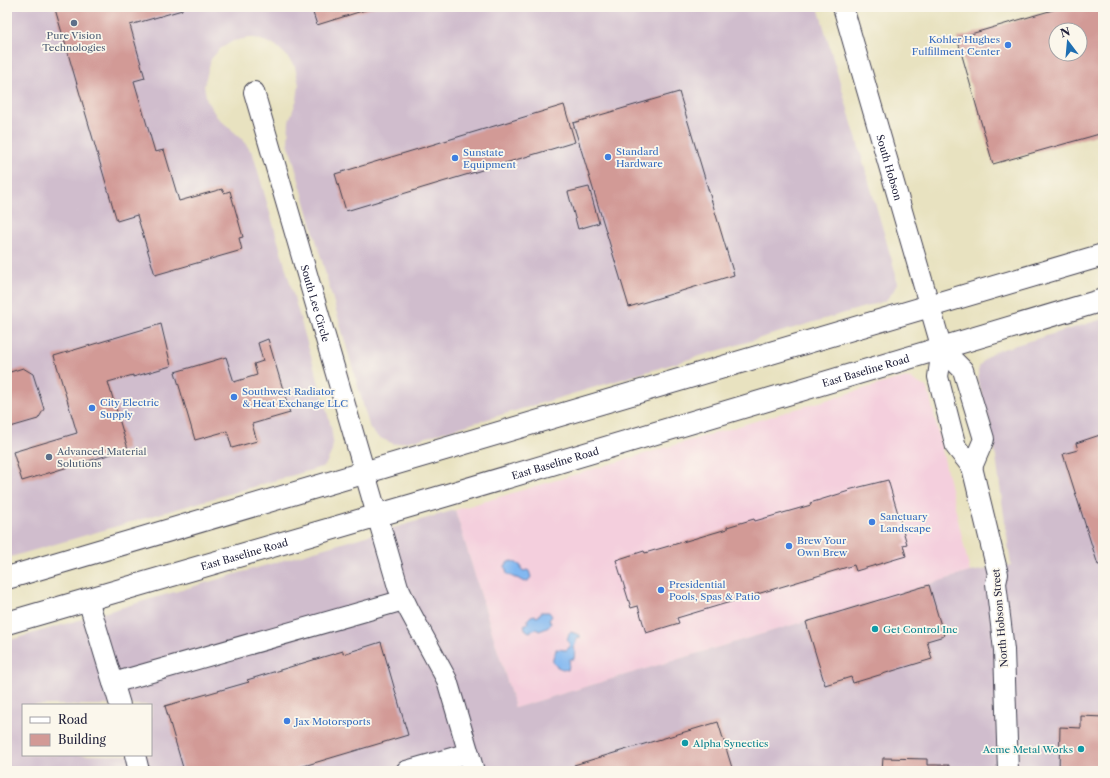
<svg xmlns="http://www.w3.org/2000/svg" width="1110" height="778" font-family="'Libre Caslon Text',serif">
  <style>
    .built { fill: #f4cfdd }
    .industrial { fill: #d0bdcd; fill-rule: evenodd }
    .water { fill: #82b8f1; stroke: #526d96 }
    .building { fill: #d29a96; fill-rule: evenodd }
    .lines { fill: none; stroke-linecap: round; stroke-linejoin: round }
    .minor-casing { stroke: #403f4f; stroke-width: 22 }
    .major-casing { stroke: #403f4f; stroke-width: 24 }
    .minor { stroke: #fff; stroke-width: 20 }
    .major { stroke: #fff; stroke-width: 22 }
    .service-dot { fill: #5c6f8a; stroke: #fbf7ec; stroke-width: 1.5 }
    .shop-dot { fill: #3f7fe0; stroke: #fbf7ec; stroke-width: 1.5 }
    .culture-dot { fill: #0f9aa8; stroke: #fbf7ec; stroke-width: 1.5 }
    .labels { text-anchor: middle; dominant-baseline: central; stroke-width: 3.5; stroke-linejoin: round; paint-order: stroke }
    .service-label { font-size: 10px; fill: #4e5e75; stroke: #fbf7ec }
    .shop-label { font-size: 10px; fill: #366cbe; stroke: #fbf7ec; text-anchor: start }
    .street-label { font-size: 10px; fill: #22223b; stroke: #fbf7ec }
    .culture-label { font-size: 10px; fill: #0d838f; stroke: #fbf7ec; text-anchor: start }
  </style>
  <rect width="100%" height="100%" fill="#fbf7ec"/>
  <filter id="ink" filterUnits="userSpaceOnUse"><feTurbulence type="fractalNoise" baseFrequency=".025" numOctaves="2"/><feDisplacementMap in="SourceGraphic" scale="8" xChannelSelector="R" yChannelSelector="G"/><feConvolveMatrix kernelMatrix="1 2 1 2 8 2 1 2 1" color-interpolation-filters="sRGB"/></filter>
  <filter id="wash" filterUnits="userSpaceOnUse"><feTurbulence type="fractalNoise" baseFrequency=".012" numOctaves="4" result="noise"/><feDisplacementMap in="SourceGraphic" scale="16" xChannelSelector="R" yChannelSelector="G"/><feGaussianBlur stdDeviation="0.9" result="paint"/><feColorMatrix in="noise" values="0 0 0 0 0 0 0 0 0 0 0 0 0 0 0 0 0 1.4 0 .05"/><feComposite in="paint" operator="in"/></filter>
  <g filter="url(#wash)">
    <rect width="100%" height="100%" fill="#e8e2c0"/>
    <!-- built -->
    <polygon class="built" points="909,378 926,387 930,397 970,572 515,708 455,510 897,379"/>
    <!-- industrial -->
    <g class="industrial">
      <polygon points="7,7 818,7 895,271 897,283 893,292 885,301 420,439 394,444 378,437 370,429 288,142 289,121 297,99 299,85 295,67 286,55 275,45 255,38 248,38 233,41 220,49 211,59 204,86 207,101 217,117 241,138 253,154 331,426 333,441 332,451 325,466 7,558"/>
      <path d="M1103,319v452h-1096v-130l448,-131 60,198 455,-136 41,-7 -16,-115 -4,-23 -12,-43 -1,-13 2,-6 7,-8 9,-6zM23,705h128v50h-128z"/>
    </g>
    <!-- water -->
    <g class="water">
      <polygon points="513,561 521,566 521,569 524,571 527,570 529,571 531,577 528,581 524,582 517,578 515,578 507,574 505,566 508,562"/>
      <path d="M541,612h8l3,4 -3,4 2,3c-1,5 -7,6 -12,8l-3,-2 -7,3 -4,-3 -1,-4 4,-2 -1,-3 4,-4 4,-1 1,2 3,-1z"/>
      <path d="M571,632l9,3v3l-2,-1 -5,12 2,1 -1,9h-4l-2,11c-7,-1 -19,-4 -14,-15 1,-2 2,-3 2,-6l10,1 4,-3 -1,-4 -2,-3 1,-2 1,-5z"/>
    </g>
    <g id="blocks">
      <!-- building -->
      <g class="building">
        <polygon points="64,7 182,7 182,10 130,25 145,78 134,81 155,152 164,150 179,201 222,189 224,193 230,191 243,237 239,238 242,250 155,275 137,215 117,221 55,9"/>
        <polygon points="311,7 375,7 317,25"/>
        <path d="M1063,7h40v126l-110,31 -36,-126zM1056,30h24v24h-24z"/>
        <polygon points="679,92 734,275 629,307 573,123"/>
        <polygon points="564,105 575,142 346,211 335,174"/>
        <polygon points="589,187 599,223 578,229 568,192"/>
        <polygon points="161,324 171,366 133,377 133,375 108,382 128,449 22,481 13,452 77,433 54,356"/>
        <polygon points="268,339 290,413 252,424 257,441 232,448 227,431 195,440 175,372 226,357 234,382 257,375 254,364 263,361 258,343"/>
        <polygon points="23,368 33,374 44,409 38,419 7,428 7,373"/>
        <polygon points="1100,435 1103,446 1103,564 1098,565 1063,454 1078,450 1076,443"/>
        <polygon points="888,480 907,544 903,545 906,556 856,571 854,565 677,618 679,623 646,633 638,606 631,608 616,560 644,551 645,553 727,529 727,527 754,519 755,521 811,505 810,503 849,491 848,490"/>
        <polygon points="929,585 944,636 927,641 932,659 853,683 851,677 825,685 806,622"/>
        <polygon points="381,642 408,735 287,771 184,771 165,706 249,682 247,680 343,651 343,654"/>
        <polygon points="1081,716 1103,717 1103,771 1059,771 1060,727 1081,728"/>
        <polygon points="718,722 733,771 576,771 574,765"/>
        <polygon points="883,758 927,759 927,765 949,765 949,771 882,771"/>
      </g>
    </g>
  </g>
  <g filter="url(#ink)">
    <use href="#blocks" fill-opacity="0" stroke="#403f4f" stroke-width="1"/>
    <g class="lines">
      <defs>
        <g id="minor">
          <path id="s1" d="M843,7l99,342 -4,28 18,70 16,20 26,107 -2,9 8,67 4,121"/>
          <path id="s2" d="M254,92l144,495 11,23 38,70 27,91"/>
          <polyline points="942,349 963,370 984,439 972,467"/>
          <polyline points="88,600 120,705"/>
          <polyline points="113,683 404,600"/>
          <polyline points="135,755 139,771"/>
          <polyline points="406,771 469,753"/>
        </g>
        <g id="major">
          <polyline points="7,578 1103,255"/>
          <path id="s3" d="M7,623l437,-127 659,-196"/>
        </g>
      </defs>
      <!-- minor casing -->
      <use href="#minor" class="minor-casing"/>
      <!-- major casing -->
      <use href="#major" class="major-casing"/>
      <!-- minor -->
      <use href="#minor" class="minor"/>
      <!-- major -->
      <use href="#major" class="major"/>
    </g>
  </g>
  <!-- markers -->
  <g class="service-dot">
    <circle cx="74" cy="23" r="4"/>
    <circle cx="49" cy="457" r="4"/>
  </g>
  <g class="shop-dot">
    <circle cx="1008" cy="45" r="4"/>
    <circle cx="608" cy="157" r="4"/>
    <circle cx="455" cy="158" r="4"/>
    <circle cx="234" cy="397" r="4"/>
    <circle cx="92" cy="408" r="4"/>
    <circle cx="872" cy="522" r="4"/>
    <circle cx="789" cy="546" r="4"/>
    <circle cx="661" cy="590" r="4"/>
    <circle cx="287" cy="721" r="4"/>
  </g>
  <g class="culture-dot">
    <circle cx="875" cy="629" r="4"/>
    <circle cx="685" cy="743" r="4"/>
    <circle cx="1081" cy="749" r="4"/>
  </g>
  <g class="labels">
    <!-- service labels -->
    <g class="service-label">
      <text x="74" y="35">Pure Vision<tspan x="74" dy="12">Technologies</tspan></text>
      <text x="57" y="451" text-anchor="start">Advanced Material<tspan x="57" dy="12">Solutions</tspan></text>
    </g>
    <!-- shop labels -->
    <g class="shop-label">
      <text x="1000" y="39" text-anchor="end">Kohler Hughes<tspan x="1000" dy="12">Fulfillment Center</tspan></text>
      <text x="616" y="151">Standard<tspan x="616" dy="12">Hardware</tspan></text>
      <text x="463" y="152">Sunstate<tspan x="463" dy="12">Equipment</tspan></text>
      <text x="242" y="391">Southwest Radiator<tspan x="242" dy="12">&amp; Heat Exchange LLC</tspan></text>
      <text x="100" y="402">City Electric<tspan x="100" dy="12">Supply</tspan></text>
      <text x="880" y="516">Sanctuary<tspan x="880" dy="12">Landscape</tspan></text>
      <text x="797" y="540">Brew Your<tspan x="797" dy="12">Own Brew</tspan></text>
      <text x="669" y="584">Presidential<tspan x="669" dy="12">Pools, Spas &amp; Patio</tspan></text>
      <text x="295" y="721">Jax Motorsports</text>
    </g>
    <!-- street labels -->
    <g class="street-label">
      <text stroke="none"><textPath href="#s1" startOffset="167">South Hobson</textPath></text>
      <text stroke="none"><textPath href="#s2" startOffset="220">South Lee Circle</textPath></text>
      <text stroke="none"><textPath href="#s3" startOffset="895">East Baseline Road</textPath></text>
      <text stroke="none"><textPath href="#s3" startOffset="571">East Baseline Road</textPath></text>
      <text stroke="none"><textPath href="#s3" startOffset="247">East Baseline Road</textPath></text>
      <text transform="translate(1000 618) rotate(-95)">North Hobson Street</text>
    </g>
    <!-- culture labels -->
    <g class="culture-label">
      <text x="883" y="629">Get Control Inc</text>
      <text x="693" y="743">Alpha Synectics</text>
      <text x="1073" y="749" text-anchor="end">Acme Metal Works</text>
    </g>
  </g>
  <!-- margin -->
  <rect width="1110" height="778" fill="none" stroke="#fbf7ec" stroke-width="24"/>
  <!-- legend -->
  <rect x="22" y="704" width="130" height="52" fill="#fbf7ec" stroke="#a4a2a5"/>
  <rect x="30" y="717" width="20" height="6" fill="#ffffff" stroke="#a4a2a5"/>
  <text x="58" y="724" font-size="12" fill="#22223b">Road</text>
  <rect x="30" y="734" width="20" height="12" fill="#d29a96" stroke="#a4a2a5"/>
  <text x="58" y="744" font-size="12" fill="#22223b">Building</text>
  <!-- north arrow -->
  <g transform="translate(1068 42) rotate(344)"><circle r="19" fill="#fbf7ec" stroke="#a4a2a5"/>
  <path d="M0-3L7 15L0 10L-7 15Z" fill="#1f6fb2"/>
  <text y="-6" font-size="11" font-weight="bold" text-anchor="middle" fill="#22223b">N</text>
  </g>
</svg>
